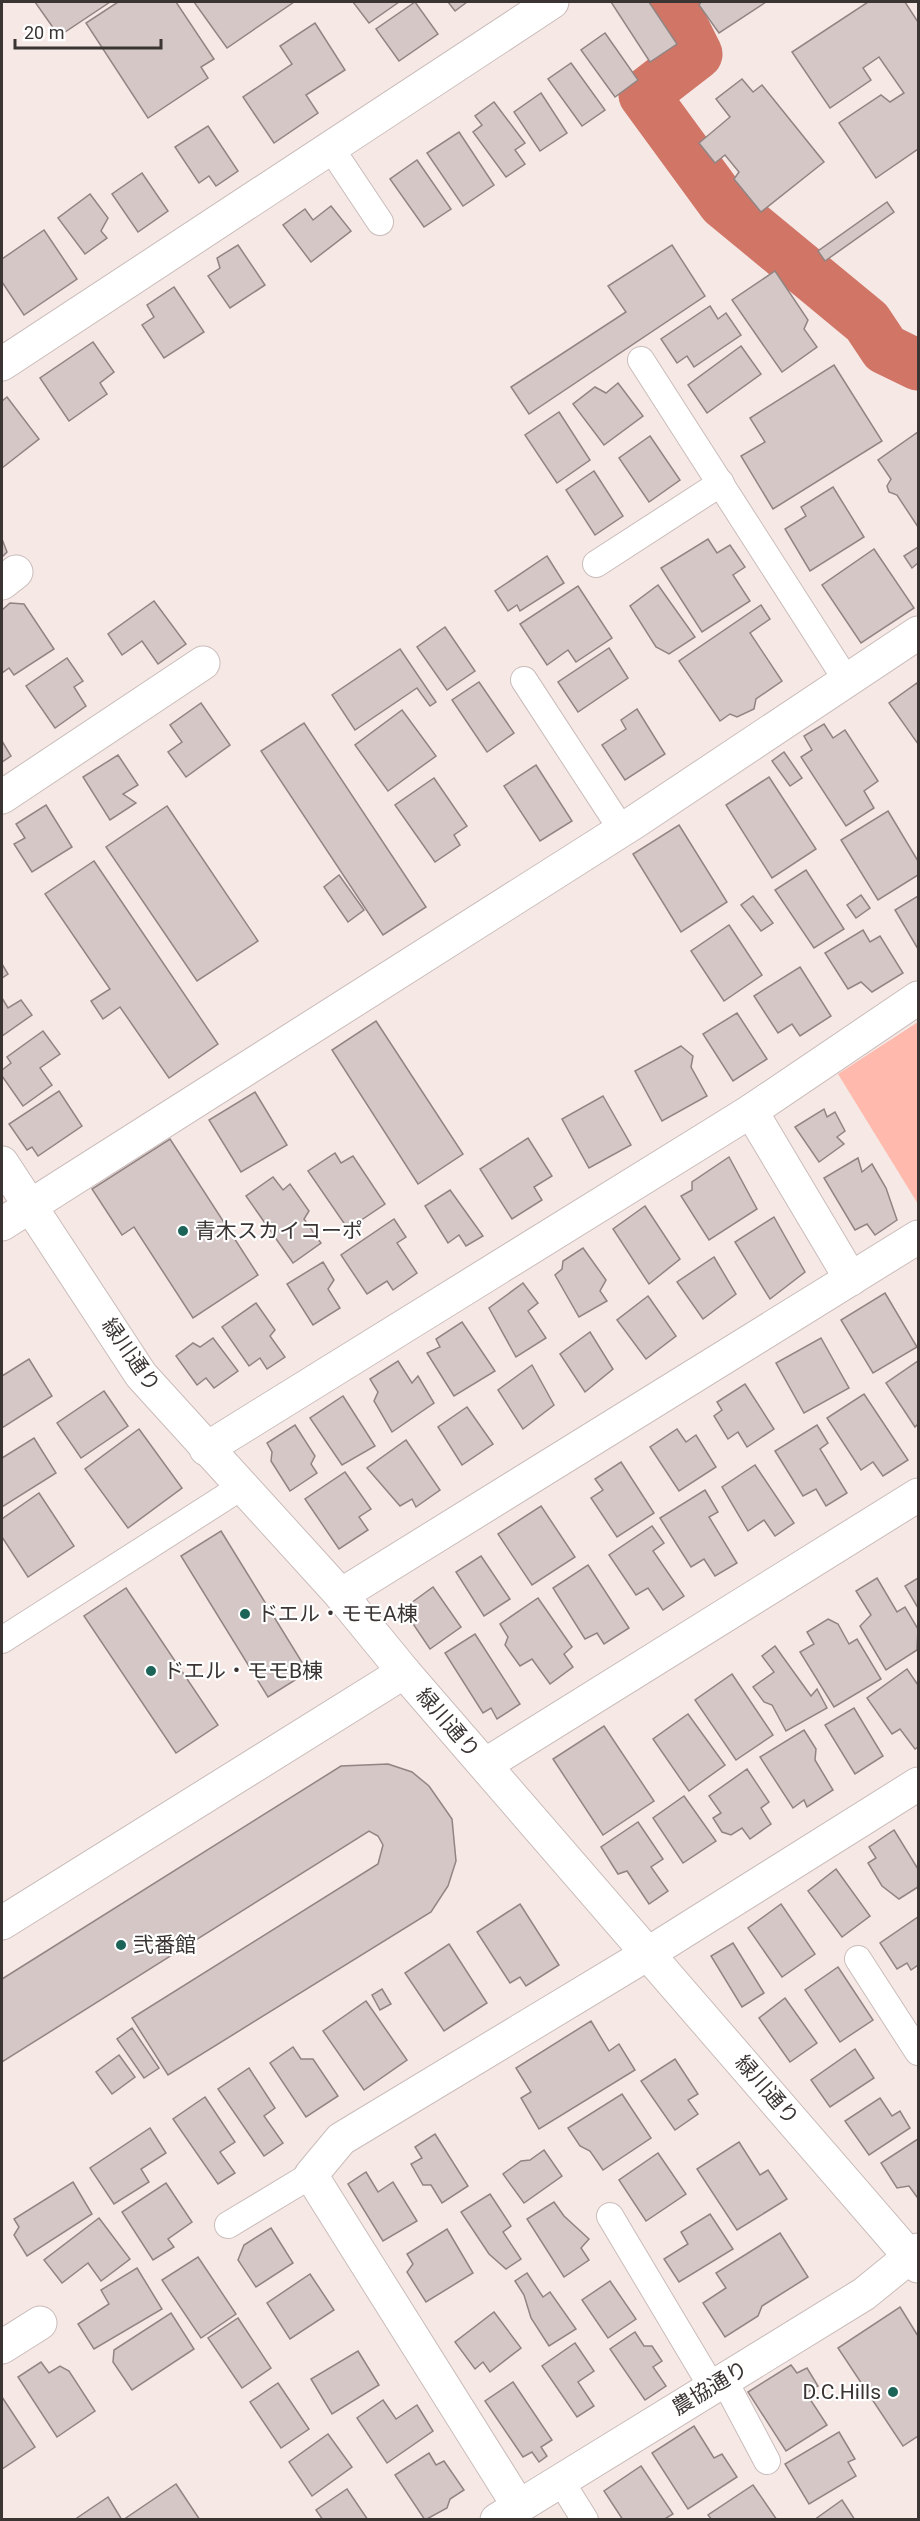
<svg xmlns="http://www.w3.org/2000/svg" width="920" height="2521" font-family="Roboto,'Noto Sans JP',sans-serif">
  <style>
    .green { fill: #ffb9ad }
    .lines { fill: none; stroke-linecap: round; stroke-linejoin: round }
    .canal { stroke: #d17567; stroke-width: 51 }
    .building { fill: #d5c7c5; stroke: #918482; stroke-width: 1.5 }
    .service-casing { stroke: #cabcba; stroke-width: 28 }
    .minor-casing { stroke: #cabcba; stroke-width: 35 }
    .tertiary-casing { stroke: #cabcba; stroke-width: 35 }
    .service { stroke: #fff; stroke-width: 26 }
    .minor { stroke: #fff; stroke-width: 33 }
    .tertiary { stroke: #fff; stroke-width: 33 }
    .poi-dot { fill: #1c6458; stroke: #fff; stroke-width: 2 }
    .labels { text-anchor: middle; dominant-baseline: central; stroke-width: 4.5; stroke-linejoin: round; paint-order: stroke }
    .poi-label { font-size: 21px; fill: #3a3433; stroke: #fff; text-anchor: start }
    .street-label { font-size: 21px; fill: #3a3433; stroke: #fff }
  </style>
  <rect width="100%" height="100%" fill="#f5e8e5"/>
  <!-- green -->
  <polygon class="green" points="918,1022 918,1204 838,1074"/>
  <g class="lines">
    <!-- canal -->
    <polyline class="canal" points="671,2 697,54 644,95 723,203 867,322 885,349 918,365"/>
  </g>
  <!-- building -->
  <g class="building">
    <polygon points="35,2 110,2 59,36"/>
    <polygon points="118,2 176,2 214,59 201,67 208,78 148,118 86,23"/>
    <polygon points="194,2 294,2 227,48"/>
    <polygon points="353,2 399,2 369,23"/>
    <polygon points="415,2 438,34 399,61 376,29"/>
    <polygon points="448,2 467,2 455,11"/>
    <polygon points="611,2 649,2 677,44 650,62"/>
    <polygon points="701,2 766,2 719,33 699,5"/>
    <polygon points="868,2 905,2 918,22 918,149 876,178 839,123 881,95 890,102 904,93 879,57 863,68 871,80 830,108 792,52"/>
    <polygon points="315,23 345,70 306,95 318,113 274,143 243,97 292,64 280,46"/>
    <polygon points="605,33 638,80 615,97 581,50"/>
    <polygon points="571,63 605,110 582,126 548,79"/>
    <polygon points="742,79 753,92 762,85 824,162 761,212 734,179 739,172 725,155 715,163 699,143 730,117 716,99"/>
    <polygon points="541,93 567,133 540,151 514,112"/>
    <polygon points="494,102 525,143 515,150 525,164 506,177 473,132 482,125 475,116"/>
    <polygon points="208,126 238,171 216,186 209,176 199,183 175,147"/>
    <polygon points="459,132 494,185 463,206 427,153"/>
    <polygon points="417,160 451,209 424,227 390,179"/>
    <polygon points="142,173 168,211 138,232 112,194"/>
    <polygon points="90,194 108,218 101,231 107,238 85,254 58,218"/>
    <polygon points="887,202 894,212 825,261 818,251"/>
    <polygon points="331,206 351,231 311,262 283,225 305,209 313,220"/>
    <polygon points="44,230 77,279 24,315 2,282 2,259"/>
    <polygon points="238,245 265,285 230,308 208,276 220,268 217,258"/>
    <polygon points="672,245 705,296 529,414 511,387 626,312 608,286"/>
    <polygon points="775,271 808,320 804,329 817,347 782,372 732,300"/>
    <polygon points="174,287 204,332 164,358 142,325 154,317 147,305"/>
    <polygon points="710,306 718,319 726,313 741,335 694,367 687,356 677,363 661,339"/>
    <polygon points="93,342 114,372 100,383 107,394 69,421 40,378"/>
    <polygon points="741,346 761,374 707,413 688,385"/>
    <polygon points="834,365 882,441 773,509 741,456 765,442 750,418"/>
    <polygon points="618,383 643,416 604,445 573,404 595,387 606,393"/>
    <polygon points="7,397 39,439 2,468 2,401"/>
    <polygon points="559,412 590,460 557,483 525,435"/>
    <polygon points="918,432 918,527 897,495 889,492 887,486 891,479 878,460"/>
    <polygon points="650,436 680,480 649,502 619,458"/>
    <polygon points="594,471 623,516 595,535 566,490"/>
    <polygon points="833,487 864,537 810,571 785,529 806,516 801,507"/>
    <polygon points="2,539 7,552 2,557"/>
    <polygon points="708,539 717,553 730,545 745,567 733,575 750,601 702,632 661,568"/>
    <polygon points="918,547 918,563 912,568 904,556"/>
    <polygon points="874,549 914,608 861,643 822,585"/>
    <polygon points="547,556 564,583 520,611 517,605 508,611 495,591"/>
    <polygon points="658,585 695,637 669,654 656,647 630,606"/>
    <polygon points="578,586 612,638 576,662 568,650 547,665 520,624"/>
    <polygon points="154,601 186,644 158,664 142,641 122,655 108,634"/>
    <polygon points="10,603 24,604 54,649 14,675 9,668 2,673 2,610"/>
    <polygon points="761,605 770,619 750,633 782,681 756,699 754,709 737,717 730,714 720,721 679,661"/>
    <polygon points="445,627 475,671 447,690 417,647"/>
    <polygon points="609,648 628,678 578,712 558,682"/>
    <polygon points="400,649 436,702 430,706 417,688 355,730 332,695"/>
    <polygon points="67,658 83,681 74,687 86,706 55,728 26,686"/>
    <polygon points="479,682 514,733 487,752 452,700"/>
    <polygon points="917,683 918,686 918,744 889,703"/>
    <polygon points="201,703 230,745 186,777 168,752 182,742 170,725"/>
    <polygon points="637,709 665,754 625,780 602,745 626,729 621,720"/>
    <polygon points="402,710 436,756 388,791 355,745"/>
    <polygon points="304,723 426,907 383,935 261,751"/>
    <polygon points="824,724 833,738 845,730 878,781 864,791 874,808 846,826 801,757 812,750 804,736"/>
    <polygon points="2,741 11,756 2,762"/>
    <polygon points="784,752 802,778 790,786 772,761"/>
    <polygon points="118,755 138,785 123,794 136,803 110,820 83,777"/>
    <polygon points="536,765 572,821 540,841 504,786"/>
    <polygon points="769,777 816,849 772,878 726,805"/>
    <polygon points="434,778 467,826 454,835 460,845 435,862 395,805"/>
    <polygon points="46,805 72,847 32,872 14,844 25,838 16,824"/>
    <polygon points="167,806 258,941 197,981 106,847"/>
    <polygon points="888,811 918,861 918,875 878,900 841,840"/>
    <polygon points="679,825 727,902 681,932 633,854"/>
    <polygon points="94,861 218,1044 169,1078 120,1007 103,1019 91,1001 110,989 45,894"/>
    <polygon points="806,870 844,929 814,948 775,890"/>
    <polygon points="339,875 364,910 348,922 324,887"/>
    <polygon points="861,895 870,908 856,918 847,905"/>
    <polygon points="753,896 773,923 761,931 741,905"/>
    <polygon points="918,896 918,949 895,910"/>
    <polygon points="729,925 762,975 724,1001 691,951"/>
    <polygon points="863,930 870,942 880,936 903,973 872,992 861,982 848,989 825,953"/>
    <polygon points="2,964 8,974 2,978"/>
    <polygon points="800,967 831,1016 800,1036 792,1024 778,1033 754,996"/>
    <polygon points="2,998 8,1008 21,1000 32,1015 2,1036"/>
    <polygon points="737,1013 767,1059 733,1081 703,1034"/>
    <polygon points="376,1021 463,1154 418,1184 332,1050"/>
    <polygon points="43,1031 60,1054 40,1068 52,1085 23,1106 2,1076 2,1070 11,1063 7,1057"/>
    <polygon points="681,1046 693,1056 691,1067 707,1096 662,1121 635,1071"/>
    <polygon points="59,1091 82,1126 38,1156 32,1147 27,1150 9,1124"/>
    <polygon points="255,1092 287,1145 241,1172 209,1120"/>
    <polygon points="603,1096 631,1145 589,1168 562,1119"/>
    <polygon points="824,1109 827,1117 835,1112 845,1131 837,1137 844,1144 819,1162 795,1127"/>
    <polygon points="528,1138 552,1176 534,1187 542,1200 512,1219 480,1169"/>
    <polygon points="170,1139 258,1275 193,1318 134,1227 122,1235 92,1189"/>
    <polygon points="335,1153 341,1163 353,1156 385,1204 348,1229 308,1171"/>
    <polygon points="729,1157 757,1209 709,1240 681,1196 692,1190 692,1182"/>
    <polygon points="858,1158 862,1172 872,1164 886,1188 897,1220 875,1235 867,1224 855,1230 824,1178"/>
    <polygon points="273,1177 283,1190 290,1184 309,1211 304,1219 321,1243 293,1263 246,1196"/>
    <polygon points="450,1190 483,1236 466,1246 459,1235 448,1243 425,1206"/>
    <polygon points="645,1206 680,1259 649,1284 613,1229"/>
    <polygon points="774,1217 805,1272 770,1299 735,1242"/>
    <polygon points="394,1219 406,1237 397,1243 417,1273 393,1290 387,1281 367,1294 341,1255"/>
    <polygon points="583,1248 606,1280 600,1291 607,1301 579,1317 555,1275 562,1269 563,1261"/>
    <polygon points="714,1257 736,1294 703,1319 677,1282"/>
    <polygon points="323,1262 334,1280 328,1289 340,1308 313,1325 287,1284"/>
    <polygon points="523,1283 538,1303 528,1311 546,1338 516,1357 489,1308"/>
    <polygon points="885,1293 917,1347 873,1373 841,1320"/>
    <polygon points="648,1296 676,1336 646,1359 617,1320"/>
    <polygon points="256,1303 275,1330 270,1336 285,1357 267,1369 260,1358 249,1366 222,1327"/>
    <polygon points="462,1322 495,1371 454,1396 427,1353 440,1347 436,1339"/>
    <polygon points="590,1332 613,1369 585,1392 560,1354"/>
    <polygon points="213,1338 238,1371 214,1388 206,1378 197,1385 176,1356 193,1343 200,1347"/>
    <polygon points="821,1338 849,1388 804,1413 776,1363"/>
    <polygon points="29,1359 52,1396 2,1428 2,1376"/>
    <polygon points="398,1361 412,1383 418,1376 434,1403 392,1432 374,1401 378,1392 370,1379"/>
    <polygon points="918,1361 918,1424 915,1427 886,1383"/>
    <polygon points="532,1365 554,1405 523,1429 498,1390"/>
    <polygon points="745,1384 774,1429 747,1447 738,1432 728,1439 714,1416 722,1410 717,1402"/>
    <polygon points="104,1391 128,1426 81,1458 57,1423"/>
    <polygon points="864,1394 908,1460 883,1476 873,1462 861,1470 827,1418"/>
    <polygon points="343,1396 375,1446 342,1465 310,1418"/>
    <polygon points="467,1407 493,1444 462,1465 438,1427"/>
    <polygon points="295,1425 315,1456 311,1464 317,1473 290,1491 271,1461 272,1452 267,1443"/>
    <polygon points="817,1425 828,1443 820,1449 847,1493 826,1506 816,1489 803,1496 775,1451"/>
    <polygon points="139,1429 182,1488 128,1528 85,1469"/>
    <polygon points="677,1429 686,1442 696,1435 716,1467 679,1491 650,1447"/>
    <polygon points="34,1438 56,1473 2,1507 2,1458"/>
    <polygon points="406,1440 440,1490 416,1507 412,1499 400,1506 367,1468"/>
    <polygon points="621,1462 654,1513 617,1537 591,1498 603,1490 595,1479"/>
    <polygon points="755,1465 794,1523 775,1536 764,1520 748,1531 722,1487"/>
    <polygon points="345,1472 371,1509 359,1517 368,1530 339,1549 305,1499"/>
    <polygon points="705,1490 718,1512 709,1517 737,1563 715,1576 704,1559 691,1567 660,1518"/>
    <polygon points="39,1493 74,1546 28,1577 2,1537 2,1519"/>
    <polygon points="541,1506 575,1557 532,1585 498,1534"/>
    <polygon points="652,1526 664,1543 653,1551 684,1596 663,1610 648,1588 636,1595 609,1555"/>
    <polygon points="221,1531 308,1672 268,1697 181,1556"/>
    <polygon points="481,1556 510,1599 484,1616 456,1572"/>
    <polygon points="588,1565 629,1628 604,1644 597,1633 585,1639 553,1588"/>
    <polygon points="877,1578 897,1612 905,1607 918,1629 917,1650 886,1670 860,1626 871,1615 856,1591"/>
    <polygon points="918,1578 918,1608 905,1586"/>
    <polygon points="433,1587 461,1627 430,1649 403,1609"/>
    <polygon points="126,1588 218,1725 176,1753 84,1616"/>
    <polygon points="538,1598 572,1647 564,1654 573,1667 550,1684 532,1659 520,1666 505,1645 508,1637 500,1624"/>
    <polygon points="828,1619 838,1624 849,1644 857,1639 881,1679 834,1707 800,1652 814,1644 807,1632"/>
    <polygon points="475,1634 520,1704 497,1719 491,1708 483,1713 445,1653"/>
    <polygon points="775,1646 811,1696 817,1689 827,1708 786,1731 772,1705 764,1702 753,1687 774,1672 762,1656"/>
    <polygon points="907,1669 918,1685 918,1747 915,1749 900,1729 892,1734 867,1698"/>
    <polygon points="732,1674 773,1735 736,1760 695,1700"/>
    <polygon points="854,1708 883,1756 855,1774 825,1725"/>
    <polygon points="688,1714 725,1765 689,1791 653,1739"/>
    <polygon points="604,1726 654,1801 603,1835 553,1759"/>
    <polygon points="804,1730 816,1749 815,1760 833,1790 807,1807 804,1800 793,1808 760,1757"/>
    <polygon points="388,1764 412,1772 429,1786 452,1819 456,1861 448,1886 431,1912 168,2075 132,2018 378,1864 383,1845 378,1836 369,1831 2,2062 2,1979 341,1766"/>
    <polygon points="747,1769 769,1802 761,1808 771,1824 750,1839 742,1828 731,1835 722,1832 713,1818 721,1813 709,1796"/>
    <polygon points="684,1796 716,1841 683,1863 653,1818"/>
    <polygon points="638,1822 663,1859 651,1867 668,1891 649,1904 627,1871 618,1874 601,1847"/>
    <polygon points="894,1830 918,1869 918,1887 899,1899 882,1886 868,1863 876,1858 869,1847"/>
    <polygon points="836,1869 870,1916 842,1937 808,1891"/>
    <polygon points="520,1904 559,1965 526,1986 520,1977 510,1983 477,1932"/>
    <polygon points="781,1904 815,1954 782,1977 748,1928"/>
    <polygon points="918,1917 918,1965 911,1970 907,1963 897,1969 880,1943"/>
    <polygon points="733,1943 764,1993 742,2007 711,1956"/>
    <polygon points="449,1944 487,2003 444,2031 405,1973"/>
    <polygon points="838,1967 873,2020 840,2042 805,1990"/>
    <polygon points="382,1989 391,2004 380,2010 372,1995"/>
    <polygon points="785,1998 817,2043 790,2062 759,2018"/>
    <polygon points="366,2001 407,2060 364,2090 323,2031"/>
    <polygon points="591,2021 609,2051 619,2044 635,2070 539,2129 521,2098 531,2092 516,2068"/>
    <polygon points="132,2028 159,2068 144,2078 117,2039"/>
    <polygon points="293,2047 301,2059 313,2059 338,2096 306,2117 270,2063"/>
    <polygon points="855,2049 874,2078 830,2107 811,2080"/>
    <polygon points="119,2055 135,2077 112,2094 96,2072"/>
    <polygon points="675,2059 698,2094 688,2100 698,2114 675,2130 641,2081"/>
    <polygon points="249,2068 275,2108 264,2116 283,2143 264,2156 218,2089"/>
    <polygon points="622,2094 651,2138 603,2170 590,2151 580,2146 568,2128"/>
    <polygon points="205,2097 235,2142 220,2152 235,2173 218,2184 173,2119"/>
    <polygon points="880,2098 892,2116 900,2111 910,2128 869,2155 845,2121"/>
    <polygon points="150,2128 166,2153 141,2169 149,2182 114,2204 90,2168"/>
    <polygon points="435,2134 468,2186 442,2203 431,2185 423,2185 411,2164 422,2158 415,2147"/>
    <polygon points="918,2139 918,2196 917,2197 909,2186 897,2188 881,2163"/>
    <polygon points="739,2142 760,2175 768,2170 787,2199 737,2230 697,2169"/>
    <polygon points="544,2150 562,2176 524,2203 503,2174 521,2161 530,2160"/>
    <polygon points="658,2153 686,2194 646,2221 619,2180"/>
    <polygon points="366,2172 378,2192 393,2182 417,2221 383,2241 348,2184"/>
    <polygon points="73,2182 92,2214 27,2256 14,2235 19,2227 14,2219"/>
    <polygon points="166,2183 192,2222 168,2239 174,2247 153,2260 122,2212"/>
    <polygon points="490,2194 511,2226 503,2232 521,2259 506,2269 489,2254 461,2212"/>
    <polygon points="554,2202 564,2216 589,2239 581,2248 589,2260 564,2277 527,2219"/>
    <polygon points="710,2214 733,2249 679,2282 664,2259 688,2244 681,2232"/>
    <polygon points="99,2218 130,2259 101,2281 88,2263 62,2283 44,2260"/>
    <polygon points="271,2228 293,2263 256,2287 238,2260 244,2245"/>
    <polygon points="447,2229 473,2273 426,2302 407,2272 413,2264 407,2254"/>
    <polygon points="780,2233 808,2277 762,2306 758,2316 725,2337 703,2303 726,2288 716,2273"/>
    <polygon points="198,2257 236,2314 201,2338 162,2280"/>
    <polygon points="137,2268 162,2309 94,2349 78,2324 109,2304 101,2290"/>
    <polygon points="527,2273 543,2297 550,2292 576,2329 549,2346 531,2318 524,2295 515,2281"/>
    <polygon points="310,2274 334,2310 290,2339 267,2303"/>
    <polygon points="610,2281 636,2319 608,2338 582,2300"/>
    <polygon points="900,2307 918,2336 918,2436 903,2446 838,2348"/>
    <polygon points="494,2312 521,2348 490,2372 483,2362 475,2369 455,2342"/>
    <polygon points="171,2313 194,2349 132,2390 113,2362 114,2350"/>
    <polygon points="238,2318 271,2368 242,2388 208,2338"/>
    <polygon points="635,2332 644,2346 652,2346 662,2361 653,2367 666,2386 645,2400 610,2349"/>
    <polygon points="575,2343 594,2371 578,2382 594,2406 577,2417 542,2366"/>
    <polygon points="358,2351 379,2385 332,2414 311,2379"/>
    <polygon points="41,2362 49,2373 60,2366 69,2371 95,2411 57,2437 18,2377"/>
    <polygon points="791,2365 797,2373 807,2368 818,2386 806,2393 827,2425 786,2451 748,2392"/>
    <polygon points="513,2382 552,2440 541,2447 547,2456 539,2462 532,2452 523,2457 485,2401"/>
    <polygon points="278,2383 309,2429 281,2448 250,2402"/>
    <polygon points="2,2397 35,2447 2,2469"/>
    <polygon points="383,2400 396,2419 417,2405 433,2431 387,2463 357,2418"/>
    <polygon points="694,2426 714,2458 722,2454 737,2477 688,2509 652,2453"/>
    <polygon points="839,2432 855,2459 848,2462 856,2476 809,2504 785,2464"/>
    <polygon points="328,2434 352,2467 312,2496 289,2462"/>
    <polygon points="429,2453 436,2465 444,2461 464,2490 450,2499 447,2508 425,2520 395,2475"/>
    <polygon points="641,2466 673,2514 663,2520 623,2520 604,2491"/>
    <polygon points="176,2484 200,2520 123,2520"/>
    <polygon points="753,2485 777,2520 712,2520 708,2515"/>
    <polygon points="347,2489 368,2520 323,2520 316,2510"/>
    <polygon points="108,2497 122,2520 74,2520"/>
    <polygon points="842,2500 855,2520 814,2520"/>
  </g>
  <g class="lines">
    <defs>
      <g id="service">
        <polyline points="330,147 380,222"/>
        <polyline points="641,360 847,681"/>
        <polyline points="596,564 721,483"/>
        <polyline points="524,680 622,830"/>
        <polyline points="2,1640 241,1487"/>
        <polyline points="858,1959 918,2052"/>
        <polyline points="610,2216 712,2387"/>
        <polyline points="228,2225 311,2175"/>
        <polyline points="724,2380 767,2461"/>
        <polyline points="560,2480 585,2520"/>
      </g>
      <g id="minor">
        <polyline points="2,364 552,2"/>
        <polyline points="2,583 16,572"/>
        <polyline points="2,797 203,663"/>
        <polyline points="751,1111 851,1279"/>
        <polyline points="2,1224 636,821 918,633"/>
        <polyline points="206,1449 751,1111 918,998"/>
        <polyline points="341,1595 918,1237"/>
        <polyline points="485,1765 918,1495"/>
        <polyline points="2,1923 404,1672"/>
        <polyline points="2,2347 40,2323"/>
        <polyline points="518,2505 311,2175 341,2139 649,1953 918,1784"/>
        <polyline points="497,2520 864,2294 918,2250"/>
      </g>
      <polyline id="tertiary" points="2,1163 141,1375 341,1595 404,1672 918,2266"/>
    </defs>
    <!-- service casing -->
    <use href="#service" class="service-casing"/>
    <!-- minor casing -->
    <use href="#minor" class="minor-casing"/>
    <!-- tertiary casing -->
    <use href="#tertiary" class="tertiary-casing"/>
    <!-- service -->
    <use href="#service" class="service"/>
    <!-- minor -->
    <use href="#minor" class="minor"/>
    <!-- tertiary -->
    <use href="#tertiary" class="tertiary"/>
  </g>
  <!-- markers -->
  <g class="poi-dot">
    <circle cx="183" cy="1231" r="6"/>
    <circle cx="245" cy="1614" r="6"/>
    <circle cx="151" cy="1671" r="6"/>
    <circle cx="121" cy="1945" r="6"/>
    <circle cx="893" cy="2392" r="6"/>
  </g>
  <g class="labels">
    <!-- poi labels -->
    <g class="poi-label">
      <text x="195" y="1231">青木スカイコーポ</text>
      <text x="257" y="1614">ドエル・モモA棟</text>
      <text x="163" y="1671">ドエル・モモB棟</text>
      <text x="133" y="1945">弐番館</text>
      <text x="881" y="2392" text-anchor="end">D.C.Hills</text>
    </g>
    <!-- street labels -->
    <g class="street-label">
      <text transform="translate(131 1355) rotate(55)">緑川通り</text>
      <text transform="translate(448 1723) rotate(49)">緑川通り</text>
      <text transform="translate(767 2090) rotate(49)">緑川通り</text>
      <text transform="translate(710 2388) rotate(-31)">農協通り</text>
    </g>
  </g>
  <!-- border -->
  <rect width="920" height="2521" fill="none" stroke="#3a3433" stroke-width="6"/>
  <!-- scale -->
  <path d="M15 39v9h146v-9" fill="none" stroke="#3a3433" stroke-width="3"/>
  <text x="24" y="39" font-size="18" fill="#3a3433" stroke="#ffffff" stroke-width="4.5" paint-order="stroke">20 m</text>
</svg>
